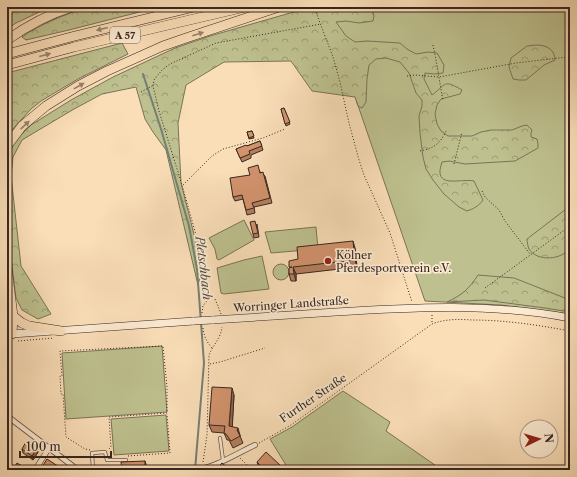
<svg xmlns="http://www.w3.org/2000/svg" width="577" height="477" font-family="'Libre Caslon Text',serif">
  <style>
    .green { fill: #bec18f; stroke: #7a7458 }
    .forest { fill: url(#forest-crowns); stroke: #7a7458 }
    .lines { fill: none; stroke-linecap: round; stroke-linejoin: round }
    .stream { stroke: #748075; stroke-width: 2 }
    .service-casing { stroke: #675446; stroke-width: 4 }
    .minor-casing { stroke: #675446; stroke-width: 6 }
    .secondary-casing { stroke: #362620; stroke-width: 8 }
    .motorway-casing { stroke: #362620; stroke-width: 10 }
    .path { stroke: #362620; stroke-width: 1; stroke-dasharray: 1 2; stroke-linecap: butt }
    .service { stroke: #fcead1; stroke-width: 2.5 }
    .minor { stroke: #fcead1; stroke-width: 4.5 }
    .secondary { stroke: #fcead1; stroke-width: 7 }
    .motorway { stroke: #fadeb8; stroke-width: 9 }
    .secondary-bridge-casing { stroke: #362620; stroke-width: 8; stroke-linecap: butt }
    .secondary-bridge { stroke: #fcead1; stroke-width: 7 }
    .wall { fill: #b57e5e; stroke: #362620 }
    .shaded-wall { fill: #93674c; stroke: #362620 }
    .building { fill: #d2936d; stroke: #362620 }
    .oneway { fill: #98826c }
    .poi-dot { fill: #8f2418; stroke: #fcead1; stroke-width: 1.5 }
    .labels { text-anchor: middle; dominant-baseline: central; stroke-width: 3.5; stroke-linejoin: round; paint-order: stroke }
    .shield { fill: #fcead1; stroke: #716155; stroke-width: 1 }
    .shield-label { font-size: 10px; font-weight: bold; fill: #362620 }
    .poi-label { font-size: 11px; fill: #362620; stroke: #fcead1; text-anchor: start }
    .street-label { font-size: 11px; fill: #362620; stroke: #fcead1 }
    .water-label { font-size: 12px; font-style: italic; fill: #55534b; stroke: #fcead1 }
  </style>
  <defs>
    <pattern id="forest-crowns" width="20" height="18" patternUnits="userSpaceOnUse"><rect width="20" height="18" fill="#bec18f"/><path d="M2 6a3 3 0 1 1 6 0M12 15a3 3 0 1 1 6 0" fill="none" stroke="#9b9d74"/></pattern>
  </defs>
  <rect width="100%" height="100%" fill="#fadeb8"/>
  <filter id="stains"><feTurbulence type="fractalNoise" baseFrequency=".005" numOctaves="4"/><feColorMatrix values="0 0 0 0 .2 0 0 0 0 .09 0 0 0 0 .02 0 0 0 .5 -.17"/></filter>
  <radialGradient id="worn" r=".72"><stop offset=".6" stop-color="#630" stop-opacity="0"/><stop offset="1" stop-color="#630" stop-opacity=".3"/></radialGradient>
  <!-- green -->
  <g class="green">
    <polygon points="352,7 570,7 570,314 501,305 425,301 326,12"/>
    <polygon points="244,220 254,240 219,260 217,259 215,249 209,238"/>
    <polygon points="316,227 318,249 271,253 265,232"/>
    <polygon points="262,256 269,289 224,294 221,293 217,268 244,260"/>
    <circle cx="281" cy="272" r="8"/>
    <polygon points="162,346 167,412 66,419 62,353"/>
    <polygon points="343,391 390,422 386,431 442,470 289,470 270,439 292,427"/>
    <polygon points="166,415 169,451 114,455 111,419"/>
  </g>
  <!-- forest -->
  <g class="forest">
    <polygon points="7,7 50,7 16,23 7,29"/>
    <path d="M86,7h73l-90,23 -43,10 -4,-3c20,-14 41,-21 64,-30z"/>
    <path d="M311,7h63l-2,2 2,7 -1,5 -14,2 -13,-2 -10,1 10,14 9,6 12,-1 33,2 7,6 9,5 12,-2 9,1 7,12 -1,8 -9,1 -9,-1 -1,6 8,16c15,-11 11,-16 30,-5l-2,4 -19,5 -4,6 -2,9 2,10 4,7 7,5h24l9,-4 10,-2h21l10,-4 5,-1 5,5 -1,3v4l6,2 1,5v4l-23,13 -50,3 -16,-3 -7,1c-10,28 18,16 32,19l9,19c-4,6 -10,9 -16,11l-8,-4 -15,-13 -11,-14 -7,-11 -3,-12 -3,-24 -1,-17 3,-10v-6l-6,-7 -7,-20 -9,-11 -14,-4 -10,1 -7,6 -2,14 -1,23 -4,6 -4,-2 -3,-9 -43,-6 -21,-30 -67,1 -38,23 -8,38 3,60 22,87 -5,15 -32,-135 -13,-18 -8,-13 -9,-32 -34,7 -28,15 -52,31 -9,17 -2,19 10,90 30,48 -13,5 -16,-9 -6,-12 -9,-73v-65l3,-8 5,-11 16,-16 40,-25 42,-23 62,-29 35,-12z"/>
    <polygon points="122,43 128,54 78,79 41,101 31,109 12,130 7,138 7,73"/>
    <path d="M536,45c10,0 19,4 19,15l-11,5 -18,15h-7l-6,-1 -4,-12 2,-9 16,-12z"/>
    <path d="M570,206v42c-8,12 -33,14 -41,1 -1,-2 -2,-7 -2,-10z"/>
    <path d="M478,275l36,3 56,22v12l-25,-4 -61,-8 -37,2c15,-7 22,-13 31,-27z"/>
  </g>
  <g class="lines">
    <!-- stream -->
    <polyline class="stream" points="143,74 161,129 189,226 197,269 204,363 195,470"/>
    <defs>
      <g id="service">
        <polyline points="220,438 223,460"/>
        <polyline points="93,470 92,453 105,452 107,460 126,460"/>
      </g>
      <g id="minor">
        <polyline points="7,414 11,419 78,470"/>
        <polyline points="35,470 49,448"/>
        <path d="M196,470c18,-2 42,-17 59,-25"/>
      </g>
      <g id="secondary">
        <path d="M212,320c41,-3 83,-5 124,-8 78,-5 157,-9 234,6"/>
        <polyline points="12,334 194,321"/>
      </g>
      <g id="motorway">
        <path d="M7,40c20,-14 42,-26 65,-33"/>
        <polyline points="7,54 71,37 194,7"/>
        <polyline points="7,65 74,47 245,7"/>
        <polyline points="7,146 22,126 46,106 78,86 107,71 163,46 189,37 279,7"/>
        <polyline points="7,268 13,316 12,334"/>
        <polyline points="13,316 22,323 29,326 61,331"/>
      </g>
    </defs>
    <!-- service casing -->
    <use href="#service" class="service-casing"/>
    <!-- minor casing -->
    <use href="#minor" class="minor-casing"/>
    <!-- secondary casing -->
    <use href="#secondary" class="secondary-casing"/>
    <!-- motorway casing -->
    <use href="#motorway" class="motorway-casing"/>
    <!-- path -->
    <g class="path">
      <polyline points="314,7 333,57 340,82 349,123 359,160 364,175 390,233 412,302"/>
      <polyline points="433,45 436,60 443,101"/>
      <polyline points="407,76 415,75 439,77 516,63 567,57"/>
      <polyline points="141,92 152,86"/>
      <path d="M420,151c14,-3 20,-7 26,-20"/>
      <polyline points="454,164 462,132"/>
      <polyline points="183,185 212,156 223,149 263,138 285,129"/>
      <polyline points="482,191 485,197 499,210 505,221 530,254"/>
      <polyline points="485,288 570,226"/>
      <polyline points="202,313 203,306 211,295"/>
      <polyline points="221,314 218,306 215,299 208,291 205,286 204,281 204,267 198,242 182,185 159,111 153,86 154,80 157,76 163,69 170,64 216,43 321,24"/>
      <polyline points="432,315 432,324"/>
      <path d="M203,328c1,8 3,13 9,20"/>
      <polyline points="18,341 54,338"/>
      <polyline points="210,364 220,362 265,348"/>
      <path d="M259,443l32,-18 141,-101c13,-5 26,-5 40,-4 33,0 66,5 98,11"/>
      <polyline points="90,450 85,449 66,437 63,394 61,394 60,376 62,376 60,351 163,346 167,387 167,413 109,417 111,447 109,449"/>
      <polyline points="128,456 170,453 167,414"/>
      <polyline points="240,458 252,470"/>
      <path d="M203,462l4,-27 2,-80c4,-10 12,-17 13,-28"/>
    </g>
    <!-- service -->
    <use href="#service" class="service"/>
    <!-- minor -->
    <use href="#minor" class="minor"/>
    <!-- secondary -->
    <use href="#secondary" class="secondary"/>
    <!-- motorway -->
    <use href="#motorway" class="motorway"/>
    <defs>
      <polyline id="secondary-bridge" points="194,321 212,320"/>
    </defs>
    <!-- secondary-bridge casing -->
    <use href="#secondary-bridge" class="secondary-bridge-casing"/>
    <!-- secondary-bridge -->
    <use href="#secondary-bridge" class="secondary-bridge"/>
  </g>
  <!-- wall -->
  <g class="wall">
    <polygon points="284,108 290,124 286,126 281,109"/>
    <polygon points="252,131 254,138 249,139 247,132"/>
    <polygon points="260,141 263,150 251,155 251,158 242,162 236,149 247,146"/>
    <polygon points="261,172 265,176 272,203 254,207 255,213 247,215 243,199 235,201 233,197 250,175"/>
    <polygon points="257,224 259,237 254,238 253,234"/>
    <polygon points="355,248 357,267 296,274 296,281 291,281 289,274 290,268 298,259"/>
    <polygon points="234,395 232,427 240,435 240,436 243,443 233,448 229,440 227,440 224,433 212,432 209,425"/>
    <polygon points="22,449 38,452 33,460 23,453"/>
    <polygon points="145,461 146,464 147,470 122,470"/>
    <polygon points="257,462 282,470 261,470 259,468"/>
  </g>
  <!-- shaded-wall -->
  <g class="shaded-wall">
    <polygon points="353,241 355,248 357,267 355,260"/>
    <polygon points="293,267 296,274 296,281 294,274"/>
    <polygon points="232,388 234,395 232,433 229,426"/>
    <polygon points="238,428 240,435 240,436 237,430"/>
    <polygon points="37,449 38,452 33,460 32,456"/>
    <polygon points="280,465 282,470 275,470"/>
  </g>
  <!-- building -->
  <g class="building">
    <polygon points="284,108 290,122 285,124 281,109"/>
    <polygon points="252,131 254,136 249,138 247,132"/>
    <polygon points="260,141 262,146 249,151 250,154 240,158 236,149 246,145 247,146"/>
    <polygon points="258,165 260,173 263,172 270,198 252,203 254,208 246,210 242,195 233,197 230,178 250,175 248,168"/>
    <polygon points="255,221 258,233 253,234 250,222"/>
    <polygon points="353,241 355,260 293,267 294,274 289,274 289,268 292,267 289,267 289,261 298,259 297,247"/>
    <polygon points="212,387 232,388 229,426 238,428 237,430 240,436 231,441 226,434 224,433 225,426 209,425"/>
    <polygon points="26,442 37,449 32,456 22,449"/>
    <polygon points="266,452 280,465 275,470 265,470 257,462"/>
    <polygon points="47,459 64,470 47,470 42,467"/>
    <polygon points="145,461 145,466 138,467 138,469 122,470 121,462"/>
    <polygon points="17,463 22,466 20,468 23,470 13,470"/>
    <polygon points="222,463 230,470 215,470"/>
  </g>
  <!-- one-way arrows -->
  <defs><path id="oneway-solid" d="M-6-.8H1V-3.2L6.5 0L1 3.2V.8H-6Z"/></defs>
  <g class="oneway">
    <use href="#oneway-solid" transform="translate(102 29) rotate(166)"/>
    <use href="#oneway-solid" transform="translate(198 34) rotate(-18)"/>
    <use href="#oneway-solid" transform="translate(45 55) rotate(-15)"/>
    <use href="#oneway-solid" transform="translate(79 86) rotate(-29)"/>
    <use href="#oneway-solid" transform="translate(25 125) rotate(-43)"/>
  </g>
  <!-- markers -->
  <circle class="poi-dot" cx="328" cy="261" r="4"/>
  <g class="labels">
    <!-- shield labels -->
    <rect class="shield" x="110" y="27" width="30" height="16" rx="3"/>
    <g class="shield-label">
      <text x="125" y="35">A 57</text>
    </g>
    <!-- poi labels -->
    <g class="poi-label">
      <text x="336" y="255">Kölner<tspan x="336" dy="13">Pferdesportverein e.V.</tspan></text>
    </g>
    <!-- street labels -->
    <g class="street-label">
      <text transform="translate(291 304) rotate(-4)">Worringer Landstraße</text>
      <text transform="translate(313 398) rotate(-34)">Further Straße</text>
    </g>
    <!-- water labels -->
    <g class="water-label">
      <text transform="translate(204 268) rotate(83)">Pletschbach</text>
    </g>
  </g>
  <!-- margin -->
  <rect width="577" height="477" fill="none" stroke="#fadeb8" stroke-width="24"/>
  <rect x="8" y="8" width="561" height="461" fill="none" stroke="#362620" stroke-width="2"/>
  <rect x="12" y="12" width="553" height="453" fill="none" stroke="#362620"/>
  <!-- north arrow -->
  <g transform="translate(539 439) rotate(85)"><circle r="19" fill="#fcead1" stroke="#ad9c8a"/>
  <path d="M0-3L7 15L0 10L-7 15Z" fill="#8f2418"/>
  <text y="-6" font-size="11" font-weight="bold" text-anchor="middle" fill="#362620">N</text>
  </g>
  <!-- scale -->
  <path d="M20 451v6h91v-6" fill="none" stroke="#362620" stroke-width="2"/>
  <text x="26" y="451" font-size="12" fill="#362620" stroke="#fcead1" stroke-width="3" paint-order="stroke">100 m</text>
  <rect width="100%" height="100%" filter="url(#stains)"/>
  <rect width="100%" height="100%" fill="url(#worn)"/>
</svg>
